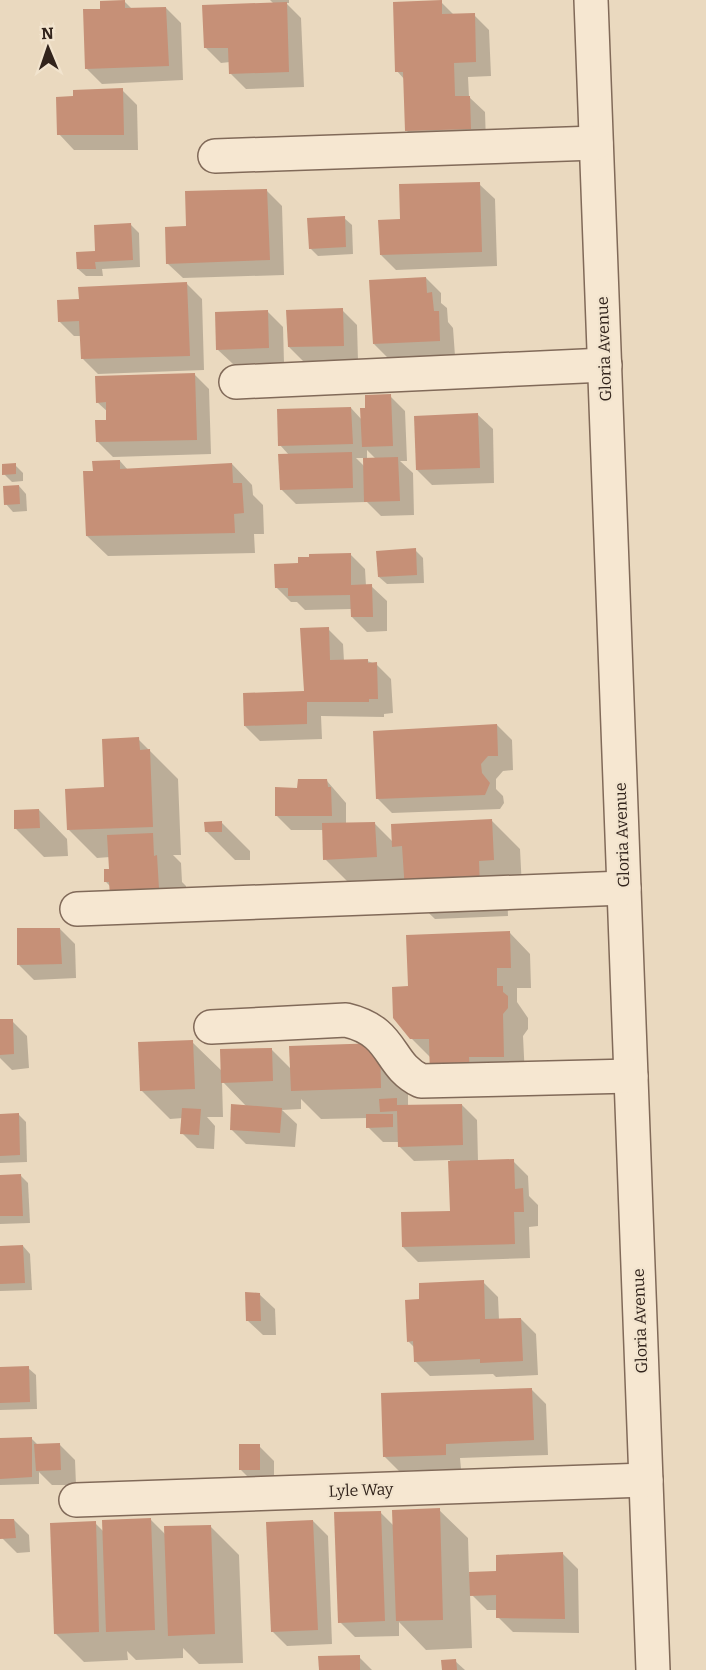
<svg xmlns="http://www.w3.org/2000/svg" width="706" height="1670" font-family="Bitter,serif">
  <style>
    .shadow { fill: #0003; fill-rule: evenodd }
    .building { fill: #c69077 }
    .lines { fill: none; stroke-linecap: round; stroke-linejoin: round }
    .minor-casing { stroke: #816a59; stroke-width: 36 }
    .minor { stroke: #f6e7d1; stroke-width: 33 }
    .labels { text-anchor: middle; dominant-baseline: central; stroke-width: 4.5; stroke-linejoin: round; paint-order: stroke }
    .street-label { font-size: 16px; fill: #32241c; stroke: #f2e4ce }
  </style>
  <rect width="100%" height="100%" fill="#ead9bf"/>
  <!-- shadow -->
  <g class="shadow">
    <polygon points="270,0 289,0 289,3 286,3 301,18 304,87 246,89 231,74 230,62 221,63 206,48 274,4"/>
    <polygon points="124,1 132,9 166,8 181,23 183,80 102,84 87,69 102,10"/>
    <polygon points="441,2 455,16 474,15 489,30 491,76 468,77 469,97 485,112 486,143 421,145 406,130 405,80 397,71"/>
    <polygon points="122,90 137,105 138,150 74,150 59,134"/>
    <polygon points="479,184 495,199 497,266 396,270 381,255"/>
    <polygon points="267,191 282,206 284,275 183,278 167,263"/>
    <polygon points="344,218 352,225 353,254 318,256 310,248"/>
    <polygon points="131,225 139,233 140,267 102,269 103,276 86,276 78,269"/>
    <polygon points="426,278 441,293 441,303 447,308 448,322 453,328 455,356 389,359 374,344"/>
    <polygon points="187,284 202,299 204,370 98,374 83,359 82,336 74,336 59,321 80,301"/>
    <polygon points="342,310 357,325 358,361 304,362 289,347"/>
    <polygon points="268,312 283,327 284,363 233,364 217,349"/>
    <polygon points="194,374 209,389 211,454 113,457 98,442 108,421 108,412 97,402"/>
    <path d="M390,396l15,15 2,50h-7l13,12 1,42 -33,1 -14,-14 -71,2 -15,-15 8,-34 -9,-10 71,-37 11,12zM367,450l9,9h-9zM356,458h8v8z"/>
    <polygon points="477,414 493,429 494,483 432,485 417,470"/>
    <polygon points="120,461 128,470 232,464 252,485 253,495 263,505 264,534 254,534 255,553 108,556 87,536 94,472"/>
    <polygon points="15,465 23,473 23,481 12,482 4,474"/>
    <polygon points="19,486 26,494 27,511 13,512 6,504"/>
    <polygon points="415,550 423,558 424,583 387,584 379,577"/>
    <polygon points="350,554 365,569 366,586 371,586 387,601 387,631 367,632 352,617 352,609 305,610 297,602 291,602 276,587 299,564"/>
    <polygon points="328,629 343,644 344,661 367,661 376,664 391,679 393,713 384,714 384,717 321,716 322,739 260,741 245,726 306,692"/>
    <polygon points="497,725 512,740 513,770 503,771 496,779 496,789 503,796 504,803 500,809 392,813 377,798"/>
    <polygon points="138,739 178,779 181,855 173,855 181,863 182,882 186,886 187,917 182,921 140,924 111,895 111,887 106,882 110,870 110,857 97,858 68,829 106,789"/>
    <polygon points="327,781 346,803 346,824 374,823 394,843 491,820 520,849 522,888 507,889 508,916 435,919 406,891 354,888 325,859 323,830 291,830 276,815 299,789"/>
    <polygon points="39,810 67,839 68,856 44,857 15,828"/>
    <polygon points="221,822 250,851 250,860 235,860 206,831"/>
    <polygon points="60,929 75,944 76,978 34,980 19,965"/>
    <polygon points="510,933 530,954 531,988 517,988 517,1002 528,1018 528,1029 523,1036 525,1077 431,1058 411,1038"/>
    <polygon points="0,1021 12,1021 27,1036 29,1068 12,1070 0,1058"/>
    <polygon points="192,1042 223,1072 271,1049 291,1069 379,1045 408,1073 408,1106 462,1105 477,1120 478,1161 513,1161 528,1176 529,1196 538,1205 538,1226 529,1227 530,1258 418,1262 403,1247 451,1213 450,1160 414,1161 399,1146 399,1142 383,1142 368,1127 368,1118 321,1119 301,1099 301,1109 282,1110 297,1124 295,1147 246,1144 231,1129 247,1107 222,1081 223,1117 207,1117 215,1126 214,1149 197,1148 182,1133 183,1118 170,1119 141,1090"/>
    <polygon points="18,1114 26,1122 27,1162 0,1163 0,1115"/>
    <polygon points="0,1176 21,1176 28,1183 30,1223 0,1224"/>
    <polygon points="23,1246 30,1254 32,1290 0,1291 0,1247"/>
    <polygon points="483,1282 498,1297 499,1320 521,1319 536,1334 538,1375 496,1377 493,1374 430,1376 415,1361 415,1348 408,1341 421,1301"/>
    <polygon points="259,1294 275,1309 276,1335 263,1335 247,1320"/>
    <polygon points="0,1368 28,1368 36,1375 37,1409 0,1410"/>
    <polygon points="531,1389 546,1404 548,1455 460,1458 461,1469 399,1471 384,1456"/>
    <polygon points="31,1438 38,1445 60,1445 75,1460 76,1485 52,1485 39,1472 39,1484 0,1485 0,1439"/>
    <polygon points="259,1446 274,1461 274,1484 255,1484 240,1469"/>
    <polygon points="439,1510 468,1538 469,1574 498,1573 563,1554 578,1569 579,1633 513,1632 498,1617 497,1610 487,1610 470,1593 472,1648 426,1650 399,1622 399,1636 355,1637 340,1622 380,1512 394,1526"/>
    <polygon points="14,1520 29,1535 30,1552 17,1553 2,1538"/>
    <polygon points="151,1520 166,1535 210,1526 239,1555 243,1663 199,1664 183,1648 183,1658 136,1660 127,1651 128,1660 84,1662 55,1633 95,1523 104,1532"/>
    <polygon points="313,1521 328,1536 332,1644 287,1646 272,1631"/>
    <polygon points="359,1657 372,1670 320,1670"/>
    <polygon points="455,1661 465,1670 444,1670"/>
  </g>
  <!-- building -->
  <g class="building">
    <polygon points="125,0 125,8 166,7 169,66 85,69 83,9 100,9 100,1"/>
    <polygon points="442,0 442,14 475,13 476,62 454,63 455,96 470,96 471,129 405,131 403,72 395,72 393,2"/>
    <polygon points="287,2 289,72 229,74 228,48 204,48 202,5"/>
    <polygon points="123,88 124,135 57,135 56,97 73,96 73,90"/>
    <polygon points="480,182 482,252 380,255 378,220 400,219 399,184"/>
    <polygon points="267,189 270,260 166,264 165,227 186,226 185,191"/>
    <polygon points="345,216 346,247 309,249 307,218"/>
    <polygon points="131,223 133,260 95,262 96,269 77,269 76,252 95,251 94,225"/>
    <polygon points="426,277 427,293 432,292 434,311 439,311 440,341 373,344 369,280"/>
    <polygon points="187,282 190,356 81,359 79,321 58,322 57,300 79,299 78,287"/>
    <polygon points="343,308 344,346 288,347 286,310"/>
    <polygon points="268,310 269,348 216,350 215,312"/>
    <polygon points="195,373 197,440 96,442 95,420 106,420 106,402 96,403 95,376"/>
    <polygon points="391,394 393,446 362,447 360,408 365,408 365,395"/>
    <polygon points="351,407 353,444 278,446 277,409"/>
    <polygon points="478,413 480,468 416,470 414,416"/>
    <polygon points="352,452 353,488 280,490 278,454"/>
    <polygon points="398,457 400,501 364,502 363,458"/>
    <polygon points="120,460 120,469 232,463 233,483 242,483 244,513 234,514 235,533 86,536 83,471 93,471 92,461"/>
    <polygon points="16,463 16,474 2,475 2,464"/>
    <polygon points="19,485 20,504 4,505 3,486"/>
    <polygon points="416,548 417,575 378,577 376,551"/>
    <polygon points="351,553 351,585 372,584 373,617 351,617 350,595 288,596 288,588 275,588 274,564 298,563 298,557 309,557 309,554"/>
    <polygon points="329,627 330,660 368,659 368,663 377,662 378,699 369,699 369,702 307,702 307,724 244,726 243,693 304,691 300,628"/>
    <polygon points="497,724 498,756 488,756 481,764 482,773 490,783 485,795 376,799 373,731"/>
    <polygon points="139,737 140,750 150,749 153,827 67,830 65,789 104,787 102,739"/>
    <polygon points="298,779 327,779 328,787 331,787 332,816 275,816 275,787 297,788"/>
    <polygon points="39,809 40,828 14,829 14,810"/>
    <polygon points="492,819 494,860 479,861 480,888 405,891 402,846 392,847 391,824"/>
    <polygon points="222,821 222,832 205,832 204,822"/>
    <polygon points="375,822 377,857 323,860 322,823"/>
    <polygon points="153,833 154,856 157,855 159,889 154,889 154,893 110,895 109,882 104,882 104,869 109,869 107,835"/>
    <polygon points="17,928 60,928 62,964 17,965"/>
    <polygon points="510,931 511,968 497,968 497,986 503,986 503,992 508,996 508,1008 503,1014 504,1057 469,1057 470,1074 430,1076 429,1039 410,1039 393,1018 392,987 408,986 406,935"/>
    <polygon points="0,1019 13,1019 14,1054 0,1055"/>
    <polygon points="193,1040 195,1089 140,1091 138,1042"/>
    <polygon points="380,1043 381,1088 291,1091 289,1046"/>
    <polygon points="272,1048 273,1081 221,1083 220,1049"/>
    <polygon points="397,1098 397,1105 462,1104 463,1145 398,1147 397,1111 380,1112 379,1099"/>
    <polygon points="231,1104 282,1108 280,1133 230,1130"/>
    <polygon points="182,1108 201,1109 199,1135 180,1134"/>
    <polygon points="19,1113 20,1155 0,1156 0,1114"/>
    <polygon points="366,1114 393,1114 393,1127 366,1128"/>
    <polygon points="514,1159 515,1189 523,1188 524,1212 514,1212 515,1244 402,1247 401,1212 450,1211 448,1161"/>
    <polygon points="21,1174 23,1216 0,1216 0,1175"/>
    <polygon points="23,1245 25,1283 0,1284 0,1246"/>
    <polygon points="484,1280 485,1319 521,1318 523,1361 480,1363 480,1359 414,1362 413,1341 407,1342 405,1300 419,1299 419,1283"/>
    <polygon points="245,1292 260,1293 261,1321 246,1321"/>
    <polygon points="29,1366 30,1402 0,1403 0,1367"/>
    <polygon points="532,1388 534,1440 446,1444 446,1455 383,1457 381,1393"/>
    <polygon points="32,1437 32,1477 0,1479 0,1438"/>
    <polygon points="60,1443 61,1470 36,1471 34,1444"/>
    <rect x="239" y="1444" width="21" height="26"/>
    <polygon points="440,1508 443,1620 396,1621 392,1510"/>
    <polygon points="381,1511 385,1621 338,1623 334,1512"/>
    <polygon points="151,1518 155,1630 106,1632 102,1520"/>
    <polygon points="0,1519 14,1519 16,1538 0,1539"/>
    <polygon points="313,1520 318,1630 271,1632 266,1522"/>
    <polygon points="96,1521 99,1632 54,1634 50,1523"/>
    <polygon points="211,1525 215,1634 168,1636 164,1526"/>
    <polygon points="563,1552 565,1619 496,1618 496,1595 470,1596 469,1572 496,1571 496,1555"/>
    <polygon points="360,1655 360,1670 319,1670 318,1656"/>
    <polygon points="456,1659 457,1670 442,1670 441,1660"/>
  </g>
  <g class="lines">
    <defs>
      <g id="minor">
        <polyline points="591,0 653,1670"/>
        <polyline points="215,156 596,143"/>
        <polyline points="236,382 605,365"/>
        <polyline points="77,909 624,888"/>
        <path d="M211,1027l135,-7c50,12 40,44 75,61l210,-5"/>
        <polyline points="76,1500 646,1480"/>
      </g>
    </defs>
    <!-- minor casing -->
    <use href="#minor" class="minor-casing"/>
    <!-- minor -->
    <use href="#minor" class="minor"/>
  </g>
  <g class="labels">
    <!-- street labels -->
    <g class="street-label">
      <text transform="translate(604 349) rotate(-92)">Gloria Avenue</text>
      <text transform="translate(622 835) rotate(-92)">Gloria Avenue</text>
      <text transform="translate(640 1321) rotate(-92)">Gloria Avenue</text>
      <text transform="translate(361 1490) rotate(-2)">Lyle Way</text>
    </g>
  </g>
  <!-- north arrow -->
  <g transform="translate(48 48) rotate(358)" stroke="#f2e4ce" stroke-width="4.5" paint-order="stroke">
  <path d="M0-4.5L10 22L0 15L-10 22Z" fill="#32241c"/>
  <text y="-9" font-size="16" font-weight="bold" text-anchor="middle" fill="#32241c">N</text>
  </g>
</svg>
